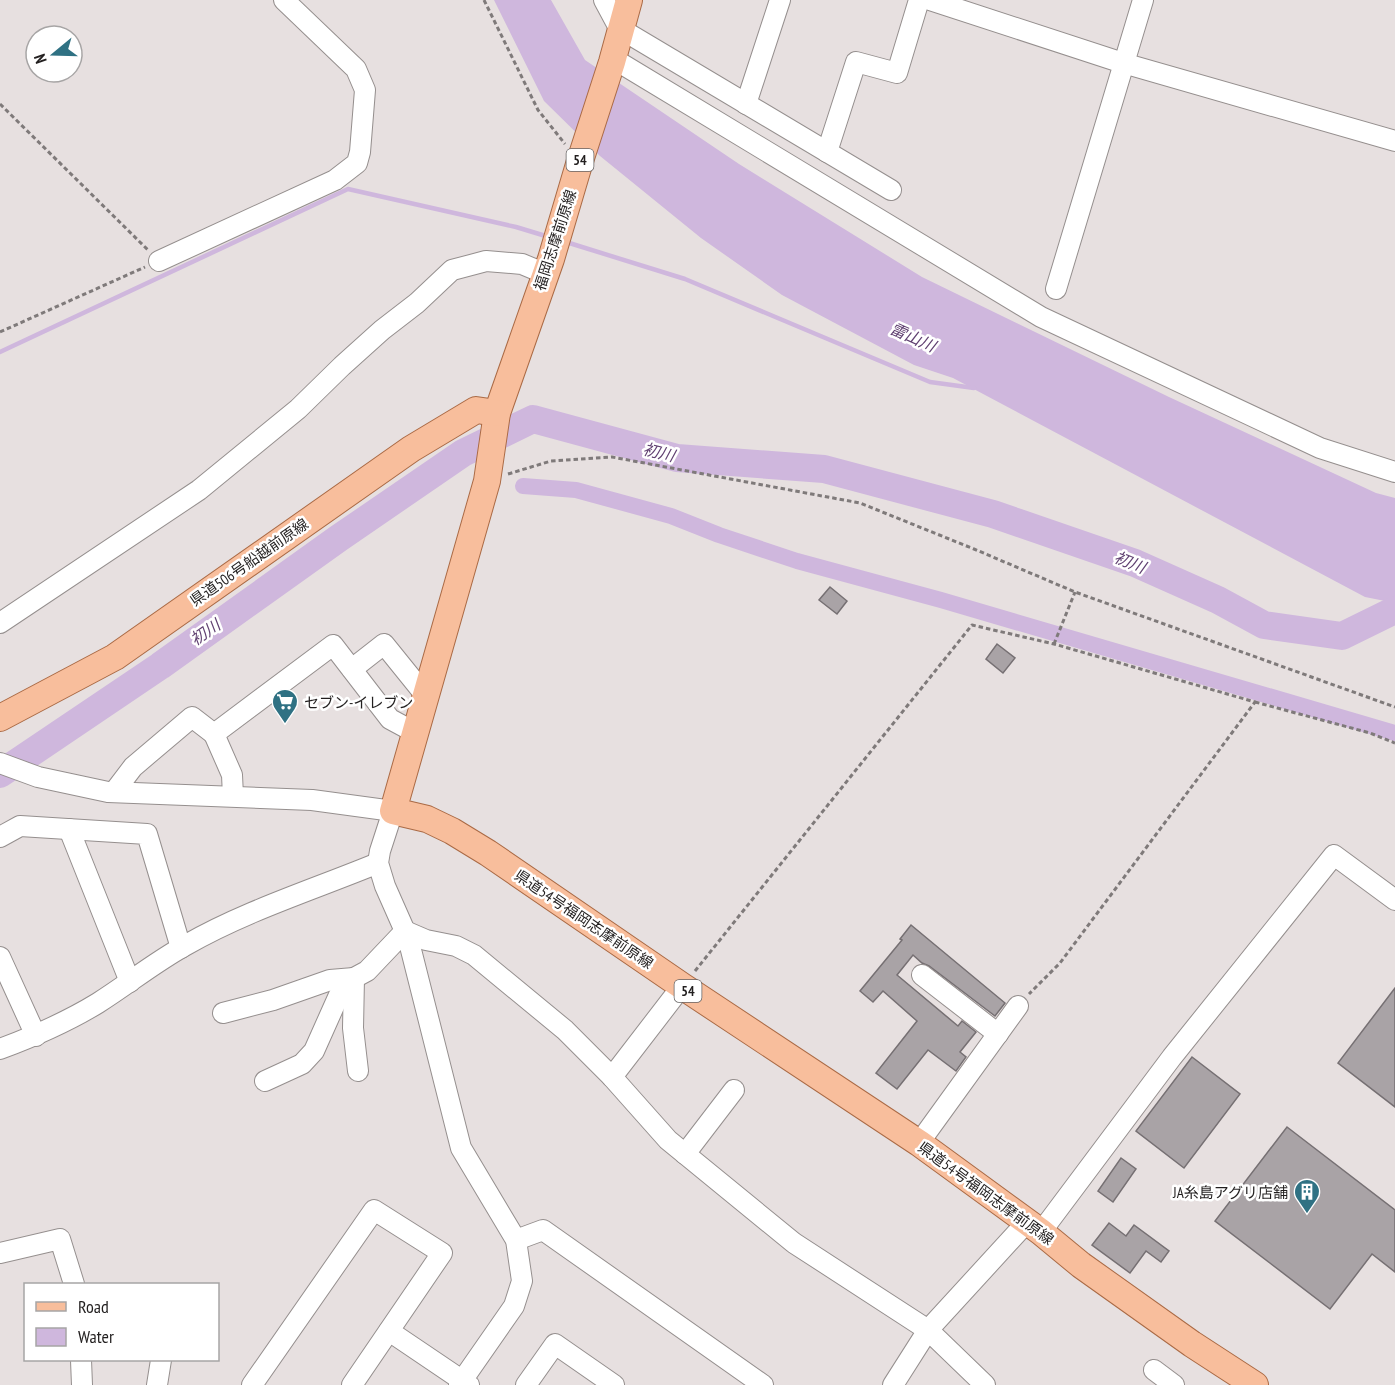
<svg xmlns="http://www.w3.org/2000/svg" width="1395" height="1385" font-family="'PT Sans Narrow','Noto Sans JP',sans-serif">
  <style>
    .water { fill: #cfb7dd }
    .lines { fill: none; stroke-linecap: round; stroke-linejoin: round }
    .stream { stroke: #cfb7dd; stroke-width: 4.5 }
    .canal { stroke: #cfb7dd; stroke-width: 16 }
    .river { stroke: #cfb7dd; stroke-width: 28 }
    .building { fill: #a9a3a6; stroke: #767073; stroke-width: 1.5 }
    .minor-casing { stroke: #958f8e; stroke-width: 22 }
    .major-casing { stroke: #aa6a45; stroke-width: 28 }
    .path { stroke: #7f7a7a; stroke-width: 3; stroke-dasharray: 4.5 3; stroke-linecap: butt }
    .minor { stroke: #fff; stroke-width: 20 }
    .major { stroke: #f8be9c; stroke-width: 26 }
    .labels { text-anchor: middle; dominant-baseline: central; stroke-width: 5; stroke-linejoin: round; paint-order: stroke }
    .shield { fill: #fff; stroke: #646262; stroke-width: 1.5 }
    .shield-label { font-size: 14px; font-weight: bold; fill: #221f1f }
    .street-label { font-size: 15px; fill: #221f1f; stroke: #fff }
    .poi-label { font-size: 15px; fill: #221f1f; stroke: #fff; text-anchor: start }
    .water-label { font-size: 16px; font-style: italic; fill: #604071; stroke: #fff }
  </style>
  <rect width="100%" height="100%" fill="#e7e0e0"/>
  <!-- water -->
  <polygon class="water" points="494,0 551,0 585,60 739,164 922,277 1169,397 1376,493 1395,498 1395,603 1365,597 953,378 914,365 782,295 701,238 600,156 544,101"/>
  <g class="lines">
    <!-- stream -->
    <g class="stream">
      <polyline points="566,242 685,279 930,382 974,388"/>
      <polyline points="0,352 348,189 516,227 549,237"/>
    </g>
    <!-- canal -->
    <polyline class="canal" points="523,486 576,490 671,516 719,535 797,561 941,600 1395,733"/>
    <!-- river -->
    <polyline class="river" points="0,774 160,666 339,538 463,453 533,419 677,458 824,469 993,514 1135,563 1218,600 1264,625 1342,636 1395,610"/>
  </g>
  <!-- building -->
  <g class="building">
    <polygon points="830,587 847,601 837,614 819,600"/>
    <polygon points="997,644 1015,658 1003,673 986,659"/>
    <polygon points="911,925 1005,1003 995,1016 929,966 922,963 913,955 897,975 958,1026 962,1021 976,1032 960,1052 966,1057 956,1071 928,1050 897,1089 876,1073 917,1021 883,991 873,1002 860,991 902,940 900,939"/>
    <polygon points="1395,988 1395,1107 1338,1063"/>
    <polygon points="1192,1057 1240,1094 1184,1168 1136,1131"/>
    <polygon points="1287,1127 1395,1210 1395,1272 1372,1254 1330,1309 1215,1221"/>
    <polygon points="1121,1158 1136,1169 1113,1202 1098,1191"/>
    <polygon points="1109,1223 1126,1236 1134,1225 1169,1251 1161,1262 1146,1251 1130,1273 1092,1245"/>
  </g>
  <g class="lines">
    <defs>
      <g id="minor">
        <polyline points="604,0 619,28 891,190"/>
        <polyline points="930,0 1123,63 1395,141"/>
        <polyline points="612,62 622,64 1041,317 1320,448 1395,472"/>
        <polyline points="746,104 780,0"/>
        <polyline points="827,152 856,62 897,73 919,0"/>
        <polyline points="159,261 335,180 357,163 360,152 365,90 356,69 284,0"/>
        <polyline points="1056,289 1143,0"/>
        <polyline points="0,623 199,490 298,409 342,366 382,330 417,303 452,270 486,261 522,264 546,274"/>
        <polyline points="352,669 384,644 426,696"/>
        <polyline points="0,763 38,777 108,792 312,800 393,811 380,851 378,863 385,886 408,938 461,1148 516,1240 522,1281 514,1306 459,1385"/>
        <polyline points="114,792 133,767 192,717 214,734"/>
        <polyline points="233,796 232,775 214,734 333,645 390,719 416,733"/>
        <polyline points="69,829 130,982"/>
        <polyline points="0,837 20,826 147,834 181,948"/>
        <polyline points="0,957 36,1036"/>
        <polyline points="922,975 998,1034"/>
        <polyline points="354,978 353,1028 358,1071"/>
        <polyline points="223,1013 273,1000 330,980 354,978 367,971 405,931 426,940 456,946 474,955 565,1030 612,1077 668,1140 794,1243 928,1330 985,1385"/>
        <path d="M0,1049c35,-13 67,-27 98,-46 30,-19 57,-41 88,-58 59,-34 129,-56 192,-82"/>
        <polyline points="612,1077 682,986"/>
        <polyline points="265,1081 302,1064 314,1051 339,995 354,978"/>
        <polyline points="919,1143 1018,1006"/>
        <polyline points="685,1154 734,1090"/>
        <polyline points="1041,1232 1172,1057 1334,855 1395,900"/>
        <polyline points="516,1240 543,1230 763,1385"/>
        <polyline points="0,1253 60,1239 74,1284"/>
        <polyline points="389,1331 469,1385"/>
        <polyline points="81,1360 82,1385"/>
        <polyline points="1154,1370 1174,1385"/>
        <polyline points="157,1385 161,1360"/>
        <polyline points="252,1385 374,1210 442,1253 352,1385"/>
        <polyline points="526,1385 555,1344 614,1385"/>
        <polyline points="893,1385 928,1330 1027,1222"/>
      </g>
      <g id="major">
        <polyline points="629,0 612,62 580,161 551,259 497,413 487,481 393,811 427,819 452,831 488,853 682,986 919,1143 1041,1232 1081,1265 1192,1344 1255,1385"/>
        <polyline points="0,718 115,657 411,449 476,410 497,413"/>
      </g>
    </defs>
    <!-- minor casing -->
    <use href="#minor" class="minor-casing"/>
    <!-- major casing -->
    <use href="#major" class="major-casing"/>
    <!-- path -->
    <g class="path">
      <polyline points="484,0 538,110 565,144"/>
      <polyline points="0,104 148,250"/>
      <polyline points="0,332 145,267"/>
      <polyline points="508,474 551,461 612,457 860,503 974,549 1075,592 1395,707"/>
      <polyline points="1054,644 1075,592"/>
      <polyline points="1255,702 1370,733 1395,743"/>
      <polyline points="695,971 972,625 1054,644 1255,702 1060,963 1029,994"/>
    </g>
    <!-- minor -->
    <use href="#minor" class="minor"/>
    <!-- major -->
    <use href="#major" class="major"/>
  </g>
  <!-- icons -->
  <defs>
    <symbol id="supermarket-pin" viewBox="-11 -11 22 30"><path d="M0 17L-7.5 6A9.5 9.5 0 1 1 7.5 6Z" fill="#2f7183" stroke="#fff"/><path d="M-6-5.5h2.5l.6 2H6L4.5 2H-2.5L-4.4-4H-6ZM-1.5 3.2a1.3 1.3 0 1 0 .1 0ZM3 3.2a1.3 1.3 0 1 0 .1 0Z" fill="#fff"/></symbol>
    <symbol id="building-pin" viewBox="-11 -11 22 30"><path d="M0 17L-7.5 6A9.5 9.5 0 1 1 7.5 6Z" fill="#2f7183" stroke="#fff"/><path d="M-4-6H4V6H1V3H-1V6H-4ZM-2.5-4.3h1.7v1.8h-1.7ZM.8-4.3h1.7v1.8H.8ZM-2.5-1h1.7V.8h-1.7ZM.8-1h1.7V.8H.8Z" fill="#fff"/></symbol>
  </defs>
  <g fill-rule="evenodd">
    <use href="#supermarket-pin" x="270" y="687" width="30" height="40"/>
    <use href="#building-pin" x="1292" y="1177" width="30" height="40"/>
  </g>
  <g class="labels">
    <!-- shield labels -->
    <g class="shield">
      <rect x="566.5" y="149" width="27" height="22" rx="4.5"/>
      <rect x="674.5" y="980" width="27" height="22" rx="4.5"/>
    </g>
    <g class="shield-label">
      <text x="580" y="160">54</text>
      <text x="688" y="991">54</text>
    </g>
    <!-- street labels -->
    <g class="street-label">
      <text transform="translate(555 240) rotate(-72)">福岡志摩前原線</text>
      <text transform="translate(249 562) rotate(-35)">県道506号船越前原線</text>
      <text transform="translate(584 919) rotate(34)">県道54号福岡志摩前原線</text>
      <text transform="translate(986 1193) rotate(36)">県道54号福岡志摩前原線</text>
    </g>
    <!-- poi labels -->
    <g class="poi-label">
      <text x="304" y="702">セブン-イレブン</text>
      <text x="1288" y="1192" text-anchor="end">JA糸島アグリ店舗</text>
    </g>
    <!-- water labels -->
    <g class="water-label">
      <text transform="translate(913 337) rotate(24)">雷山川</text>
      <text transform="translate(659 452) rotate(14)">初川</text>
      <text transform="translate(1130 562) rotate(22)">初川</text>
      <text transform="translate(205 632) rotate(-35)">初川</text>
    </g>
  </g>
  <!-- legend -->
  <rect x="24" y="1283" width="195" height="78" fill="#ffffff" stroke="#a7a5a5" stroke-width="1.5"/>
  <rect x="36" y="1302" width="30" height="9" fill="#f8be9c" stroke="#a7a5a5" stroke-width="1.5"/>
  <text x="78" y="1313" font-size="18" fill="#221f1f">Road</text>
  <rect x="36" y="1328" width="30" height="18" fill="#cfb7dd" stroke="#a7a5a5" stroke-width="1.5"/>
  <text x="78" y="1343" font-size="18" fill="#221f1f">Water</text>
  <!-- north arrow -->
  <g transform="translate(54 54) rotate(251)"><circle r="28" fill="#ffffff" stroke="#a7a5a5" stroke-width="1.5"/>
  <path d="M0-4.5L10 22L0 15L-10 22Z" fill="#2f7183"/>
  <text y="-9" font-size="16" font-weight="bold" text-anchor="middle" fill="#221f1f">N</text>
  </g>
</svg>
